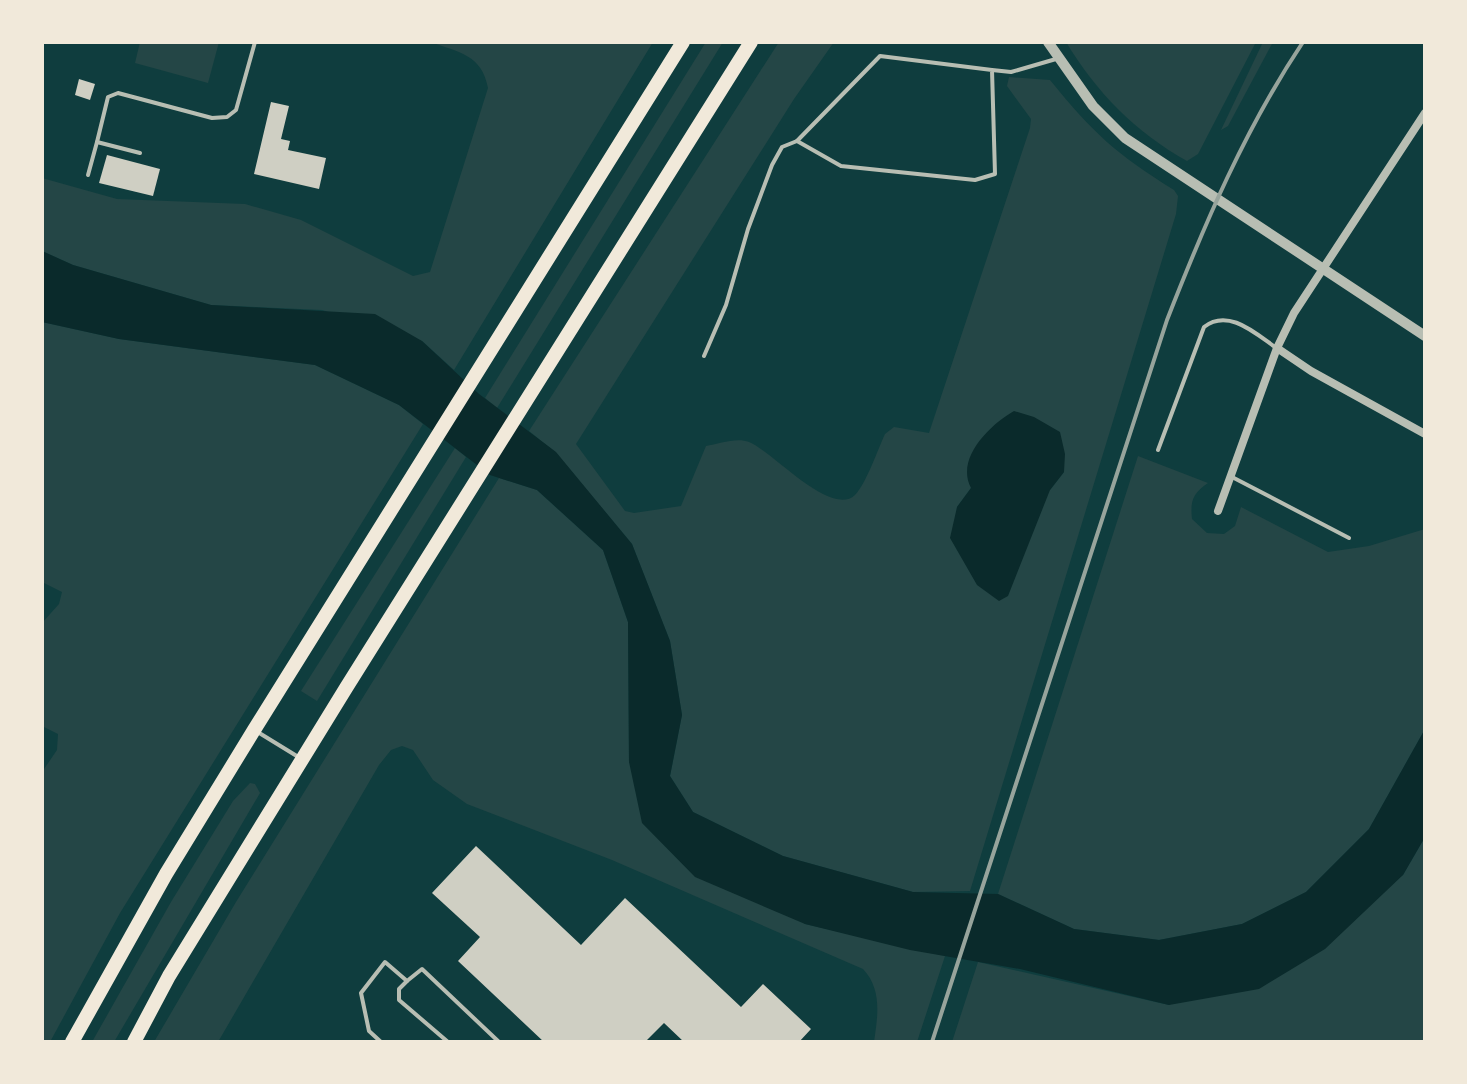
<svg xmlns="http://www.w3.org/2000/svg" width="1467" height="1084" font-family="'Sofia Sans Condensed',sans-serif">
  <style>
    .green { fill: #244646; fill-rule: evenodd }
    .water { fill: #0a2a2b }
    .building { fill: #cfcfc3 }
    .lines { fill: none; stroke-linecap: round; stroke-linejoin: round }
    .service { stroke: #b8beb3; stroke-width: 4 }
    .minor { stroke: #b8beb3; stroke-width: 8 }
    .tertiary { stroke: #b8beb3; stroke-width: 10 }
    .motorway { stroke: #f1e9da; stroke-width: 14 }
    .rail { stroke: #97a49c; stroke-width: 4 }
  </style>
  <rect width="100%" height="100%" fill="#0f3d3e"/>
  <!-- green -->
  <g class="green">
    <polygon points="140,42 219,42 208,83 135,63"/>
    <path d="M430,42h223l-199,328 -32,-29 -100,-31 -111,-5 -138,-40 -31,-14v-73l75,21 128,5 56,16 112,56 17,-4 58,-184c-6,-33 -29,-36 -58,-46z"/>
    <polygon points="706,42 723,42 497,408 485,398"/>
    <path d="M779,42h55l-40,57 -218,345 49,67 9,2 47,-7 25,-60c13,-2 30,-9 43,-4 23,9 82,76 106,53 11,-11 23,-46 30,-61l9,-7 35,6 101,-305 1,-9 -24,-33 2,-9 41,3c43,53 66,74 124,110l4,6 -2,18 -206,677 -57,1 -130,-36 -90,-44 -23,-36 12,-61 -12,-74 -38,-97 -76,-91 -27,-22zM1064,472l-14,18 -93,17 14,-19z"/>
    <path d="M1066,42h190l-58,112 -11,7c-52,-29 -90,-68 -121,-119z"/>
    <polygon points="1263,42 1273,42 1228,126 1221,130"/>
    <polygon points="42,322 119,339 315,365 399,405 423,424 120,913 50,1042 42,1042 42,772 57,750 58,734 42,726 42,623 59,604 62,592 42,582"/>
    <polygon points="455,448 466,457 317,701 301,691"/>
    <path d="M1138,456l70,27c-15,10 -18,18 -16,36l15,14 17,1 11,-8 6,-19 87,45 41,-6 56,-17v200l-56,100 -63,63 -64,32 -83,16 -85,-11 -76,-35z"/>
    <path d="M499,478l38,12 66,60 25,72 1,140 176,162 140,32 -28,86h-43c4,-27 8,-53 -11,-73l-251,-109 -145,-56 -34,-24 -20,-30 -11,-4 -11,4 -12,15 -161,277h-64l82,-140z"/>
    <polygon points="250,783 255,784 260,793 114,1042 92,1042 171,902 233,801"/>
    <polygon points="1425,837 1425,1042 952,1042 978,962 1169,1005 1403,875"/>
  </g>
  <!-- water -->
  <g class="water">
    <polygon points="42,251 73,265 211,305 375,314 422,341 479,394 556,452 632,544 670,641 682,715 670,776 693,812 783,856 913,892 998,894 1074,929 1159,940 1242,924 1306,892 1369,829 1425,729 1425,837 1403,875 1325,949 1259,989 1169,1005 1020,969 910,950 805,924 695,877 642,823 629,762 628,622 603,550 537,490 490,475 399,405 315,365 119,339 42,322"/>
    <path d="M1014,411l20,6 26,15 5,22 -1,18 -14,18 -42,106 -9,5 -22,-16 -27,-47 7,-31 14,-19c-16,-30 20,-64 43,-77z"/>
  </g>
  <!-- building -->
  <g class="building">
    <polygon points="79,79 95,84 90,100 75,95"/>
    <polygon points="271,102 289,106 281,139 290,141 288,150 326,158 319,189 254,174"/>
    <polygon points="107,155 160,169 153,196 99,183"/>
    <polygon points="476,846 581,945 625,898 741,1007 763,984 811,1029 799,1042 684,1042 664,1023 645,1042 544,1042 458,961 480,937 432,893"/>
  </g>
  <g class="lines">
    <!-- service -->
    <g class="service">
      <polyline points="992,70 995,174 975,180 841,166 797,141 880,56 992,70 1011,72 1056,59"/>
      <polyline points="140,153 97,142 108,97 118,93 212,118 227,117 236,110 255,42"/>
      <polyline points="88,175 97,142"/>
      <polyline points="704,356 726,305 748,229 772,165 782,147 797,141"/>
      <path d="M1158,450l46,-123c24,-19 51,6 71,20"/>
      <polyline points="1232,477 1349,538"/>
      <polyline points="256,731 300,758"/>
      <polyline points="407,981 399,989 399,1000 448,1042"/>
      <polyline points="381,1042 369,1031 361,993 385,962 407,981 422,969 499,1042"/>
    </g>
    <!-- minor -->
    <g class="minor">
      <polyline points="1277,348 1311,371 1425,434"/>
      <polyline points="1218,511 1277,348 1294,313 1425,113"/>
    </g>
    <!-- tertiary -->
    <polyline class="tertiary" points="1048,42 1093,106 1125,138 1425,336"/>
    <!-- motorway -->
    <g class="motorway">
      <polyline points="72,1042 166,874 254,730 683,42"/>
      <polyline points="134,1042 169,976 346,688 751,42"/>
    </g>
    <!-- rail -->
    <path class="rail" d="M932,1042l235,-722c38,-97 78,-191 136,-278"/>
  </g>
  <!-- border -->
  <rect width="1467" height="1084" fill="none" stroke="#f1e9da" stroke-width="88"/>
</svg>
